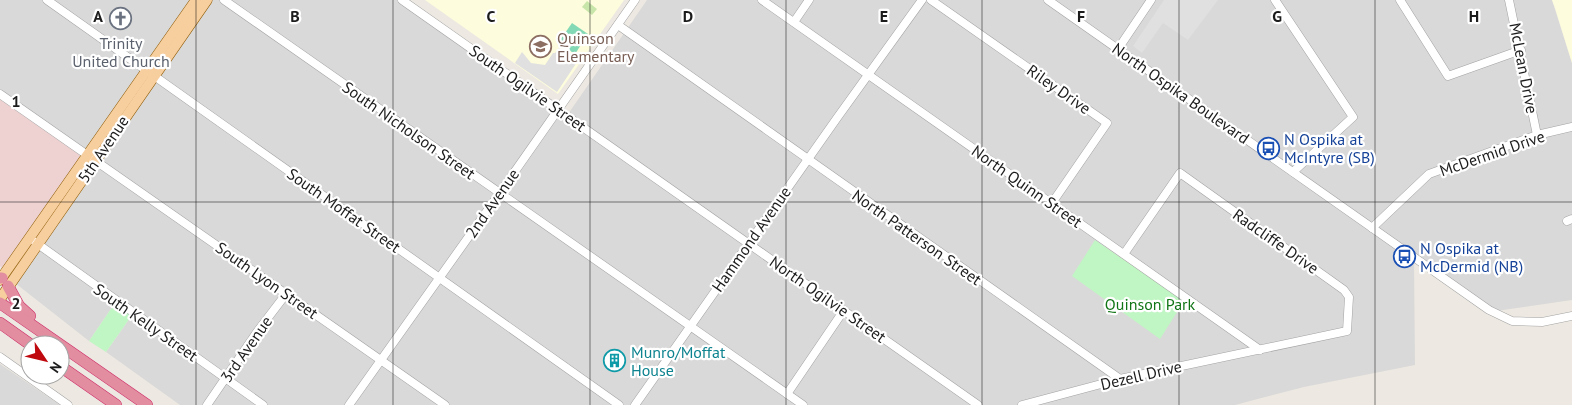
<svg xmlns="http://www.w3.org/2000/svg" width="1572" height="405" font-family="'PT Sans',sans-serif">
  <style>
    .residential { fill: #dad9d9 }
    .commercial { fill: #eed2d2 }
    .education { fill: #fdfcdc }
    .grass { fill: #c9e6aa }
    .park { fill: #c0f6c3 }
    .pitch { fill: #83d9b5 }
    .parking { fill: #e0e0e0 }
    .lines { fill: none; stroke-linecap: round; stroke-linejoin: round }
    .minor-casing { stroke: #a3a3a3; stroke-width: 9 }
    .major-casing { stroke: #8e5d07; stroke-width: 11 }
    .highway-casing { stroke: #cf2c69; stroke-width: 12 }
    .minor { stroke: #fff; stroke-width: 8 }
    .major { stroke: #f7ce9e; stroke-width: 10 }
    .highway { stroke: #e28da0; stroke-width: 11 }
    .grid { fill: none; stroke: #1c1c1c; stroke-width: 1; stroke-opacity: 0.55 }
    .labels { text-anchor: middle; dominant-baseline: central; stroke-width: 4.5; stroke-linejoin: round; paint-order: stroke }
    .education-label { font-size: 16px; fill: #785e54; stroke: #fff; text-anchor: start }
    .worship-label { font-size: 16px; fill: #5b616d; stroke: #fff }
    .street-label { font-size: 16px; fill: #1c1c1c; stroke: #fff }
    .transit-label { font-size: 16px; fill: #164399; stroke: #fff; text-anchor: start }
    .park-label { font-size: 16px; fill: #107515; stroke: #fff }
    .culture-label { font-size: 16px; fill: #0d838f; stroke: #fff; text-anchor: start }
    .grid-label { font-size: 16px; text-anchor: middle; font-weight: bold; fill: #1c1c1c; stroke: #fff; stroke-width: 4.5; stroke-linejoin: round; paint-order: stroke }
  </style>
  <rect width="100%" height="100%" fill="#ede9e2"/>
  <!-- residential -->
  <g class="residential">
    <polygon points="0,0 397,0 568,114 647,0 1552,0 1572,63 1572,300 1496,311 1414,257 1415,365 1304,387 1235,405 180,405 106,352 132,315 115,303 89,341 15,283 100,163 0,92"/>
    <polygon points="0,364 60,405 0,405"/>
  </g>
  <!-- commercial -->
  <polygon class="commercial" points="0,99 82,155 2,268 0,266"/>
  <!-- education -->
  <g class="education">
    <polygon points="425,0 624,0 558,94"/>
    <polygon points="1552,0 1572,0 1572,63 1555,8"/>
  </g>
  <!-- grass -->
  <polygon class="grass" points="587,1 597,9 592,15 582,7"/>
  <!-- park -->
  <g class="park">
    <polygon points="1095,240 1184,301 1160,339 1072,276"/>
    <polygon points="115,303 132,315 106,352 89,341"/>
  </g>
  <!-- pitch -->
  <polygon class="pitch" points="572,23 588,34 575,54 558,43"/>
  <!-- parking -->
  <g class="parking">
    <polygon points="1164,0 1218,0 1188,40 1163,23 1142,53 1133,46"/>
    <polygon points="559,48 577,62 557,92 515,63 522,52 531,63 545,65 553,53 555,53"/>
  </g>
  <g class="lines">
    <defs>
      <g id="minor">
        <polyline points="47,0 619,405"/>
        <polyline points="224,0 803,405"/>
        <polyline points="402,0 978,405"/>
        <polyline points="762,0 1260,350"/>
        <polyline points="931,0 1107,123 1052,203"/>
        <polyline points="1048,0 1489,310 1512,321 1542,322 1572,316"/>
        <polyline points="1275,0 1353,117 1293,172"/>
        <polyline points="1400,0 1448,76 1521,50"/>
        <polyline points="1509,0 1537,135"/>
        <polyline points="794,22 809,0"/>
        <polyline points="618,25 1120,379"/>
        <polyline points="1118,49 1151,0"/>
        <polyline points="0,94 445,405"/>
        <polyline points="1567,221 1572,219"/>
        <polyline points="1372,228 1429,174 1537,135 1572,127"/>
        <polyline points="35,242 263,405"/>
        <polyline points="0,357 68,405"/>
        <polyline points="787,394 844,310"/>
        <polyline points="207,405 257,332 286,294"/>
        <polyline points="349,405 499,194 635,0"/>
        <polyline points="635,405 837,118 922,0"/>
        <polyline points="1022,405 1120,379 1347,331 1349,297 1344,290 1180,173 1124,254"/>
      </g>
      <g id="major">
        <polyline points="0,280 196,0"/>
        <polyline points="0,299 207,0"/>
      </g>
      <g id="highway">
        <polyline points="0,278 2,278"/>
        <polyline points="8,286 19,306 30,316"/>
        <polyline points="0,303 147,405"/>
        <polyline points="0,323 31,345"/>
        <polyline points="60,366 116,405"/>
      </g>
    </defs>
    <!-- minor casing -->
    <use href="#minor" class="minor-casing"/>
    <!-- major casing -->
    <use href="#major" class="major-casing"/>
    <!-- highway casing -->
    <use href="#highway" class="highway-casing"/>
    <!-- minor -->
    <use href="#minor" class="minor"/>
    <!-- major -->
    <use href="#major" class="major"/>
    <!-- highway -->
    <use href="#highway" class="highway"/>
  </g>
  <!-- grid -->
  <path class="grid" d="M196,0v405M393,0v405M590,0v405M786,0v405M982,0v405M1179,0v405M1375,0v405M0,202h1572"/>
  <!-- icons -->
  <defs>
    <symbol id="church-ring" viewBox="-11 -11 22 22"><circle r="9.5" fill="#fff" stroke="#6b7280" stroke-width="1.5"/><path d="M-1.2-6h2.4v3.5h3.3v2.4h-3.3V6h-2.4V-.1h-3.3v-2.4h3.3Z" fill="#6b7280"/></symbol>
    <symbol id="school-ring" viewBox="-11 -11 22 22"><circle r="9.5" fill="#fff" stroke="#8d6e63" stroke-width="1.5"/><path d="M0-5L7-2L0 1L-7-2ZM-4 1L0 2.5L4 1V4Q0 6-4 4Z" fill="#8d6e63"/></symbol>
    <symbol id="bus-ring" viewBox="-11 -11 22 22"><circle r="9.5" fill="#fff" stroke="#1a4fb4" stroke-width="1.5"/><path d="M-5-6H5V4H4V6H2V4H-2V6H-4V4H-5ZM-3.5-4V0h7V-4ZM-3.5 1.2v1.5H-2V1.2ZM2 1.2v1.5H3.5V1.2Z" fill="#1a4fb4"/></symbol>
    <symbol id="building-ring" viewBox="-11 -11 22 22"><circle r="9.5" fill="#fff" stroke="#0f9aa8" stroke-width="1.5"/><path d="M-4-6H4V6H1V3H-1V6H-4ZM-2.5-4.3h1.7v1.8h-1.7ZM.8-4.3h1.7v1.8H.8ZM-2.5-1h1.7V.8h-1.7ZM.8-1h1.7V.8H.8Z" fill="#0f9aa8"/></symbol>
  </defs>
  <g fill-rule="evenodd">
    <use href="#church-ring" x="108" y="6" width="25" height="25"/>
    <use href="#school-ring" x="528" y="34" width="25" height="25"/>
    <use href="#bus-ring" x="1256" y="136" width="25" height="25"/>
    <use href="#bus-ring" x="1392" y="244" width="25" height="25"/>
    <use href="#building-ring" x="602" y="348" width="25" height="25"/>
  </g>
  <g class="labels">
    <!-- education labels -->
    <g class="education-label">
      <text x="557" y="38">Quinson<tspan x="557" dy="18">Elementary</tspan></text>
    </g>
    <!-- worship labels -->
    <g class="worship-label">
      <text x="121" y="43">Trinity<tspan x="121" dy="18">United Church</tspan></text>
    </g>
    <!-- street labels -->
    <g class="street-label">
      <text transform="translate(1524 68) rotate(79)">McLean Drive</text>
      <text transform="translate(528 88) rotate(35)">South Ogilvie Street</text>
      <text transform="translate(1059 89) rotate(35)">Riley Drive</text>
      <text transform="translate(1181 93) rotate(35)">North Ospika Boulevard</text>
      <text transform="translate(409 130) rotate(35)">South Nicholson Street</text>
      <text transform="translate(103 149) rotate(-56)">5th Avenue</text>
      <text transform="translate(1492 153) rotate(-19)">McDermid Drive</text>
      <text transform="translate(1027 186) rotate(35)">North Quinn Street</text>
      <text transform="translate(492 203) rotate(-55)">2nd Avenue</text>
      <text transform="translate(344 210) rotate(35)">South Moffat Street</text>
      <text transform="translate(917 237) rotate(35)">North Patterson Street</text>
      <text transform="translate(751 239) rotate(-55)">Hammond Avenue</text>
      <text transform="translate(1276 241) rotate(35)">Radcliffe Drive</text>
      <text transform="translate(267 280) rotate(35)">South Lyon Street</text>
      <text transform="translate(828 299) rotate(35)">North Ogilvie Street</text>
      <text transform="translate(146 322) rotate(35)">South Kelly Street</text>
      <text transform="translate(246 349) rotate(-55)">3rd Avenue</text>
      <text transform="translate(1141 375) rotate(-13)">Dezell Drive</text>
    </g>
    <!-- transit labels -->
    <g class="transit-label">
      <text x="1284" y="139">N Ospika at<tspan x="1284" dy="18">McIntyre (SB)</tspan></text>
      <text x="1420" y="248">N Ospika at<tspan x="1420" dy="18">McDermid (NB)</tspan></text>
    </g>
    <!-- park labels -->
    <g class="park-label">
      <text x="1150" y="304">Quinson Park</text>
    </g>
    <!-- culture labels -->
    <g class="culture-label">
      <text x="631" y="352">Munro/Moffat<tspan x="631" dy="18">House</tspan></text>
    </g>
  </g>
  <g class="grid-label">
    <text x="98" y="22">A</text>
    <text x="295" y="22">B</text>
    <text x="491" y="22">C</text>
    <text x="688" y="22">D</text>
    <text x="884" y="22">E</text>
    <text x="1081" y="22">F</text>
    <text x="1277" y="22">G</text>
    <text x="1474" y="22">H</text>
    <text x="16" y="107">1</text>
    <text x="16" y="309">2</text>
  </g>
  <!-- north arrow -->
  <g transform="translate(45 360) rotate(125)"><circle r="24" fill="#ffffff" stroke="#a4a4a4"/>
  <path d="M0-4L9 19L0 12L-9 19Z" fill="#bf090f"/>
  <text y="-8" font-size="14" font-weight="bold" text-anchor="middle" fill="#1c1c1c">N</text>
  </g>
</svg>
